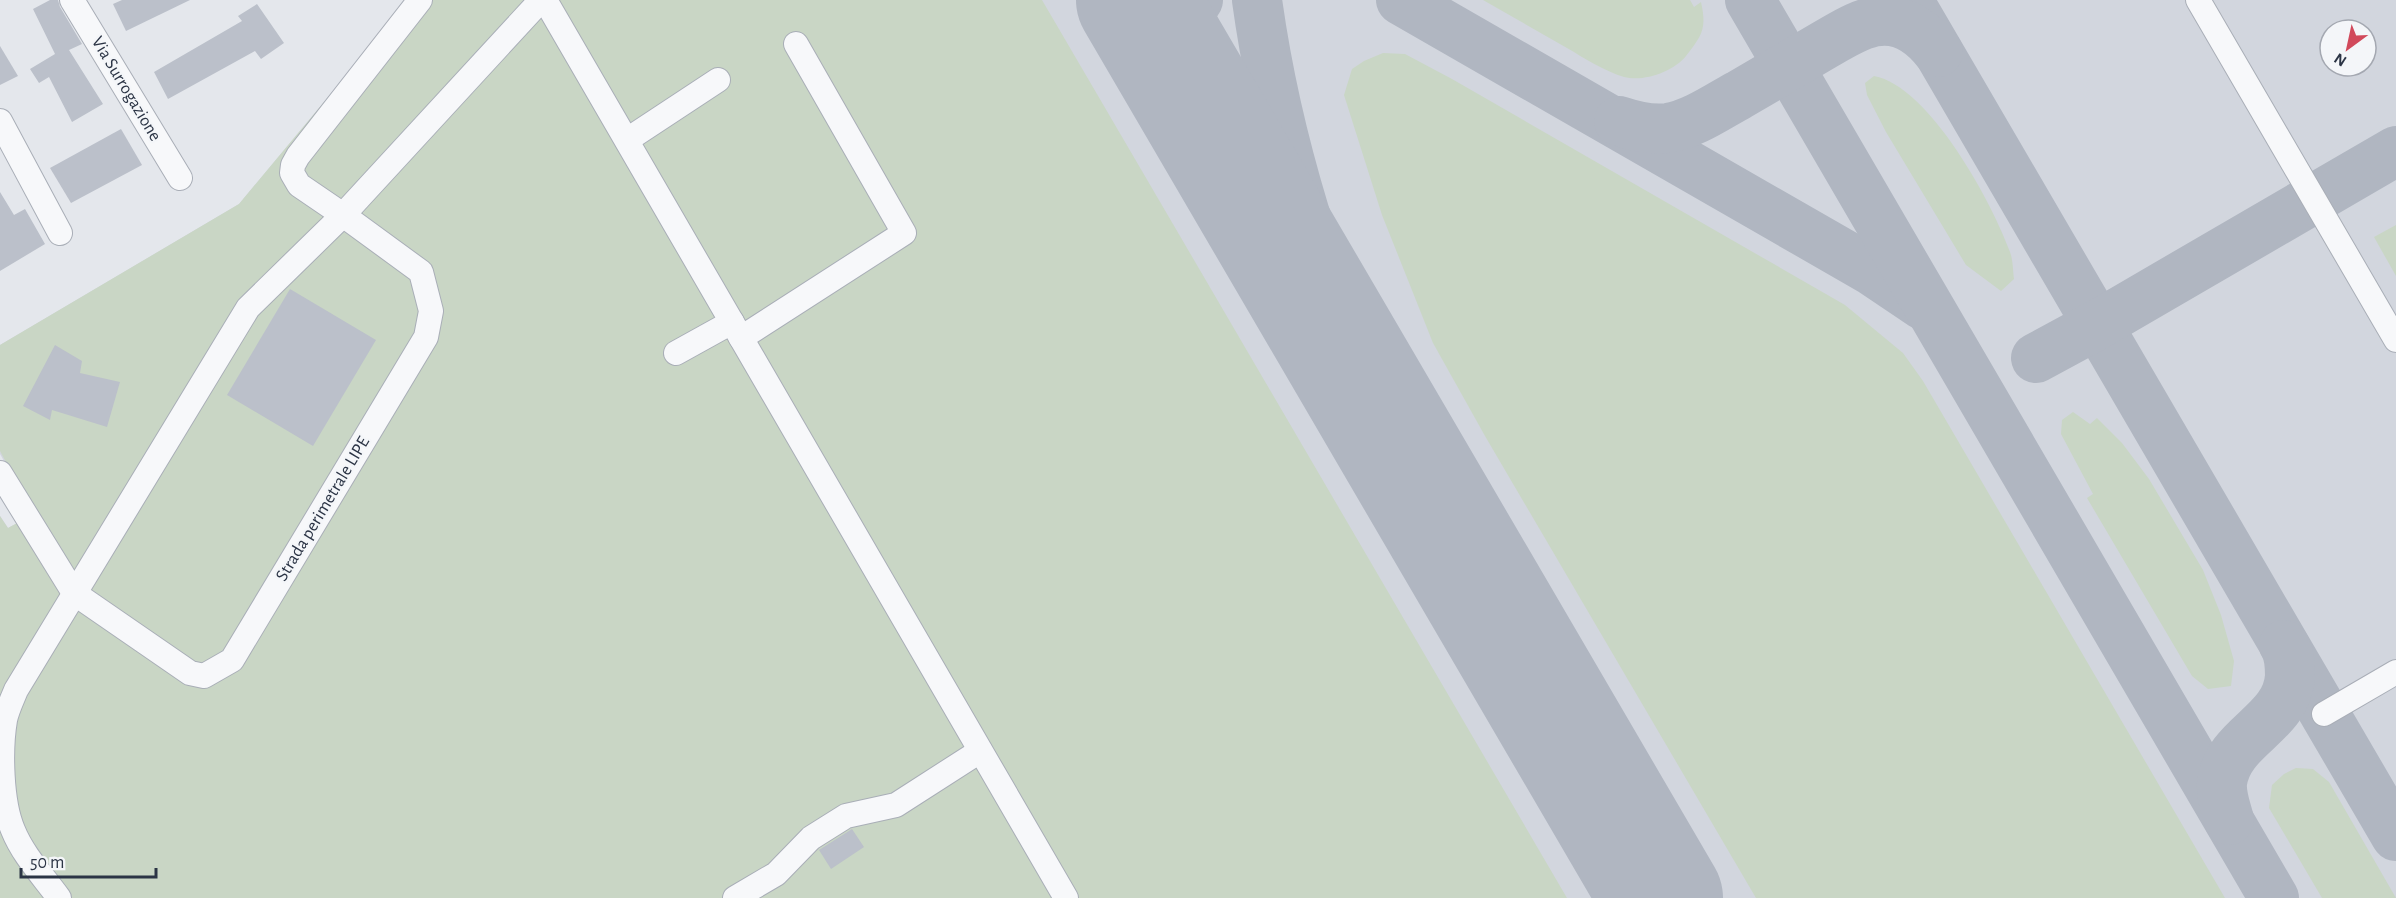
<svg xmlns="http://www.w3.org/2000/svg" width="2396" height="898" font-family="'Alegreya Sans',sans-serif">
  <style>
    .built { fill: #d2d6de; fill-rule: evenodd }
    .green { fill: #c9d6c5 }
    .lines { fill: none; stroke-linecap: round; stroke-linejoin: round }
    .taxiway { stroke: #b0b6c1; stroke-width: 50 }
    .runway { stroke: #b0b6c1; stroke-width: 122 }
    .building { fill: #bbc0ca }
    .minor-casing { stroke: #a9aeb7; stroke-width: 26 }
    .minor { stroke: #f7f8fa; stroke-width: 24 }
    .labels { text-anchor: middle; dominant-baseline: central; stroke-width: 4.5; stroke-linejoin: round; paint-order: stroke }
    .street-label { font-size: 18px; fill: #2b3445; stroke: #f4f6f9 }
  </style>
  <rect width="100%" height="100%" fill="#e4e7ec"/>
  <!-- built -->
  <path class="built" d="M409,0h1987v898h-2396v-382l8,12 26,-14 -34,-60v-109l239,-141zM2330,30h36v36h-36z"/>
  <!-- green -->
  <g class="green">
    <polygon points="409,0 1042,0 1567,898 0,898 0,516 8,528 34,514 0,451 0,345 239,204"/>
    <path d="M1483,0h207l4,7 7,-5c6,27 1,33 -15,54 -13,16 -42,26 -62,21 -20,-6 -40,-19 -57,-29 -28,-16 -56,-32 -84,-48z"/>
    <polygon points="1383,53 1405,54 1452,79 1845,305 1903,353 1923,381 2225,898 1756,898 1485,436 1433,343 1382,215 1344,95 1352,69 1364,61"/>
    <path d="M1874,76c55,10 118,126 136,176 3,8 3,19 4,27l-13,12 -35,-26 -80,-133 -19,-37 -2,-12z"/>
    <polygon points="2396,225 2396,276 2374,237"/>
    <polygon points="2073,412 2090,424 2097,418 2122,443 2149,479 2203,570 2221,615 2234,661 2231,686 2208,689 2192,676 2087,498 2093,494 2061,434 2062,420"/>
    <polygon points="2296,768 2313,769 2329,782 2396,898 2322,898 2269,808 2272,785 2284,774"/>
  </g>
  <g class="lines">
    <!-- taxiway -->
    <g class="taxiway">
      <path d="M1257,0c20,145 65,281 122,414"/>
      <polyline points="1401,0 1871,270 1923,305"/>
      <polyline points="1750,0 2274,898"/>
      <polyline points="1908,0 2396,836"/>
      <path d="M1195,99c-6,-32 -18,-71 3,-99"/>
      <path d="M1619,121c15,5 34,9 49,7 25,-4 49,-21 71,-33 29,-17 58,-34 87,-51 16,-9 35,-22 54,-23 24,-2 44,13 58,31"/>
      <polyline points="2036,358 2097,325 2396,151"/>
      <path d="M2229,820c-3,-12 -8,-24 -7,-37 6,-48 65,-58 68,-107 0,-11 0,-21 -6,-31"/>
    </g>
    <!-- runway -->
    <polyline class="runway" points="1137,0 1662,898"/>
  </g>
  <!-- building -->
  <g class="building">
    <polygon points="50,0 58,0 60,7 82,44 69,50 103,104 72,122 49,77 39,83 30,69 55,54 33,9"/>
    <polygon points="122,0 190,0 126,31 113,4"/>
    <polygon points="257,4 284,43 261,59 255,51 168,99 154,72 242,21 238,16"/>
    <polygon points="0,46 18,76 0,85"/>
    <polygon points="121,129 142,165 71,203 50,168"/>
    <polygon points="0,192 14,215 25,209 45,244 0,271"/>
    <polygon points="290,289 376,340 313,446 227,395"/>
    <polygon points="55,345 82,361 80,373 120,382 107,427 52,410 50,420 23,406"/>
    <polygon points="852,829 864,847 831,869 819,850"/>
  </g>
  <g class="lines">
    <defs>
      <g id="minor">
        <polyline points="72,0 180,178"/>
        <polyline points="545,0 1066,898"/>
        <polyline points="2198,0 2396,340"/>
        <polyline points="0,121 60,233"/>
        <polyline points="627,140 718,80"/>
        <polyline points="741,338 904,233 796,44"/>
        <polyline points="676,353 732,322"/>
        <polyline points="0,473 74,593 190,673 204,676 232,660 426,337 431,311 421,272 343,215 299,185 292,173 293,165 298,156 420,0"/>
        <polyline points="2324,714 2396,672"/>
        <path d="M59,898c-16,-22 -36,-43 -46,-68 -12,-28 -13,-80 -8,-110 2,-10 7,-20 11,-30l232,-382 95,-93 198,-215"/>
        <polyline points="735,898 776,874 811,838 846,816 896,805 980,751"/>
      </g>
    </defs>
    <!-- minor casing -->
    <use href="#minor" class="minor-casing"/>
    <!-- minor -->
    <use href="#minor" class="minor"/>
  </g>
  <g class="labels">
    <!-- street labels -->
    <g class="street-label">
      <text transform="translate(126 89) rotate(59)">Via Surrogazione</text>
      <text transform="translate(323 509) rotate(-59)">Strada perimetrale LIPE</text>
    </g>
  </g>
  <!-- north arrow -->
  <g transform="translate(2348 48) rotate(213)"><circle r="28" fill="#f4f6f9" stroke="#a4a8b1" stroke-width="1.5"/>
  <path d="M0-4.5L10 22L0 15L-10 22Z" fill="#d1495b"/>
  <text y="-9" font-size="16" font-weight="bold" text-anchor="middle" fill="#2b3445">N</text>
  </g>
  <!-- scale -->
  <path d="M21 868v9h135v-9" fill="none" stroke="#2b3445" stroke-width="3"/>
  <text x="30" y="868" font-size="18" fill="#2b3445" stroke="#f4f6f9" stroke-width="4.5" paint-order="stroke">50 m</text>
</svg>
